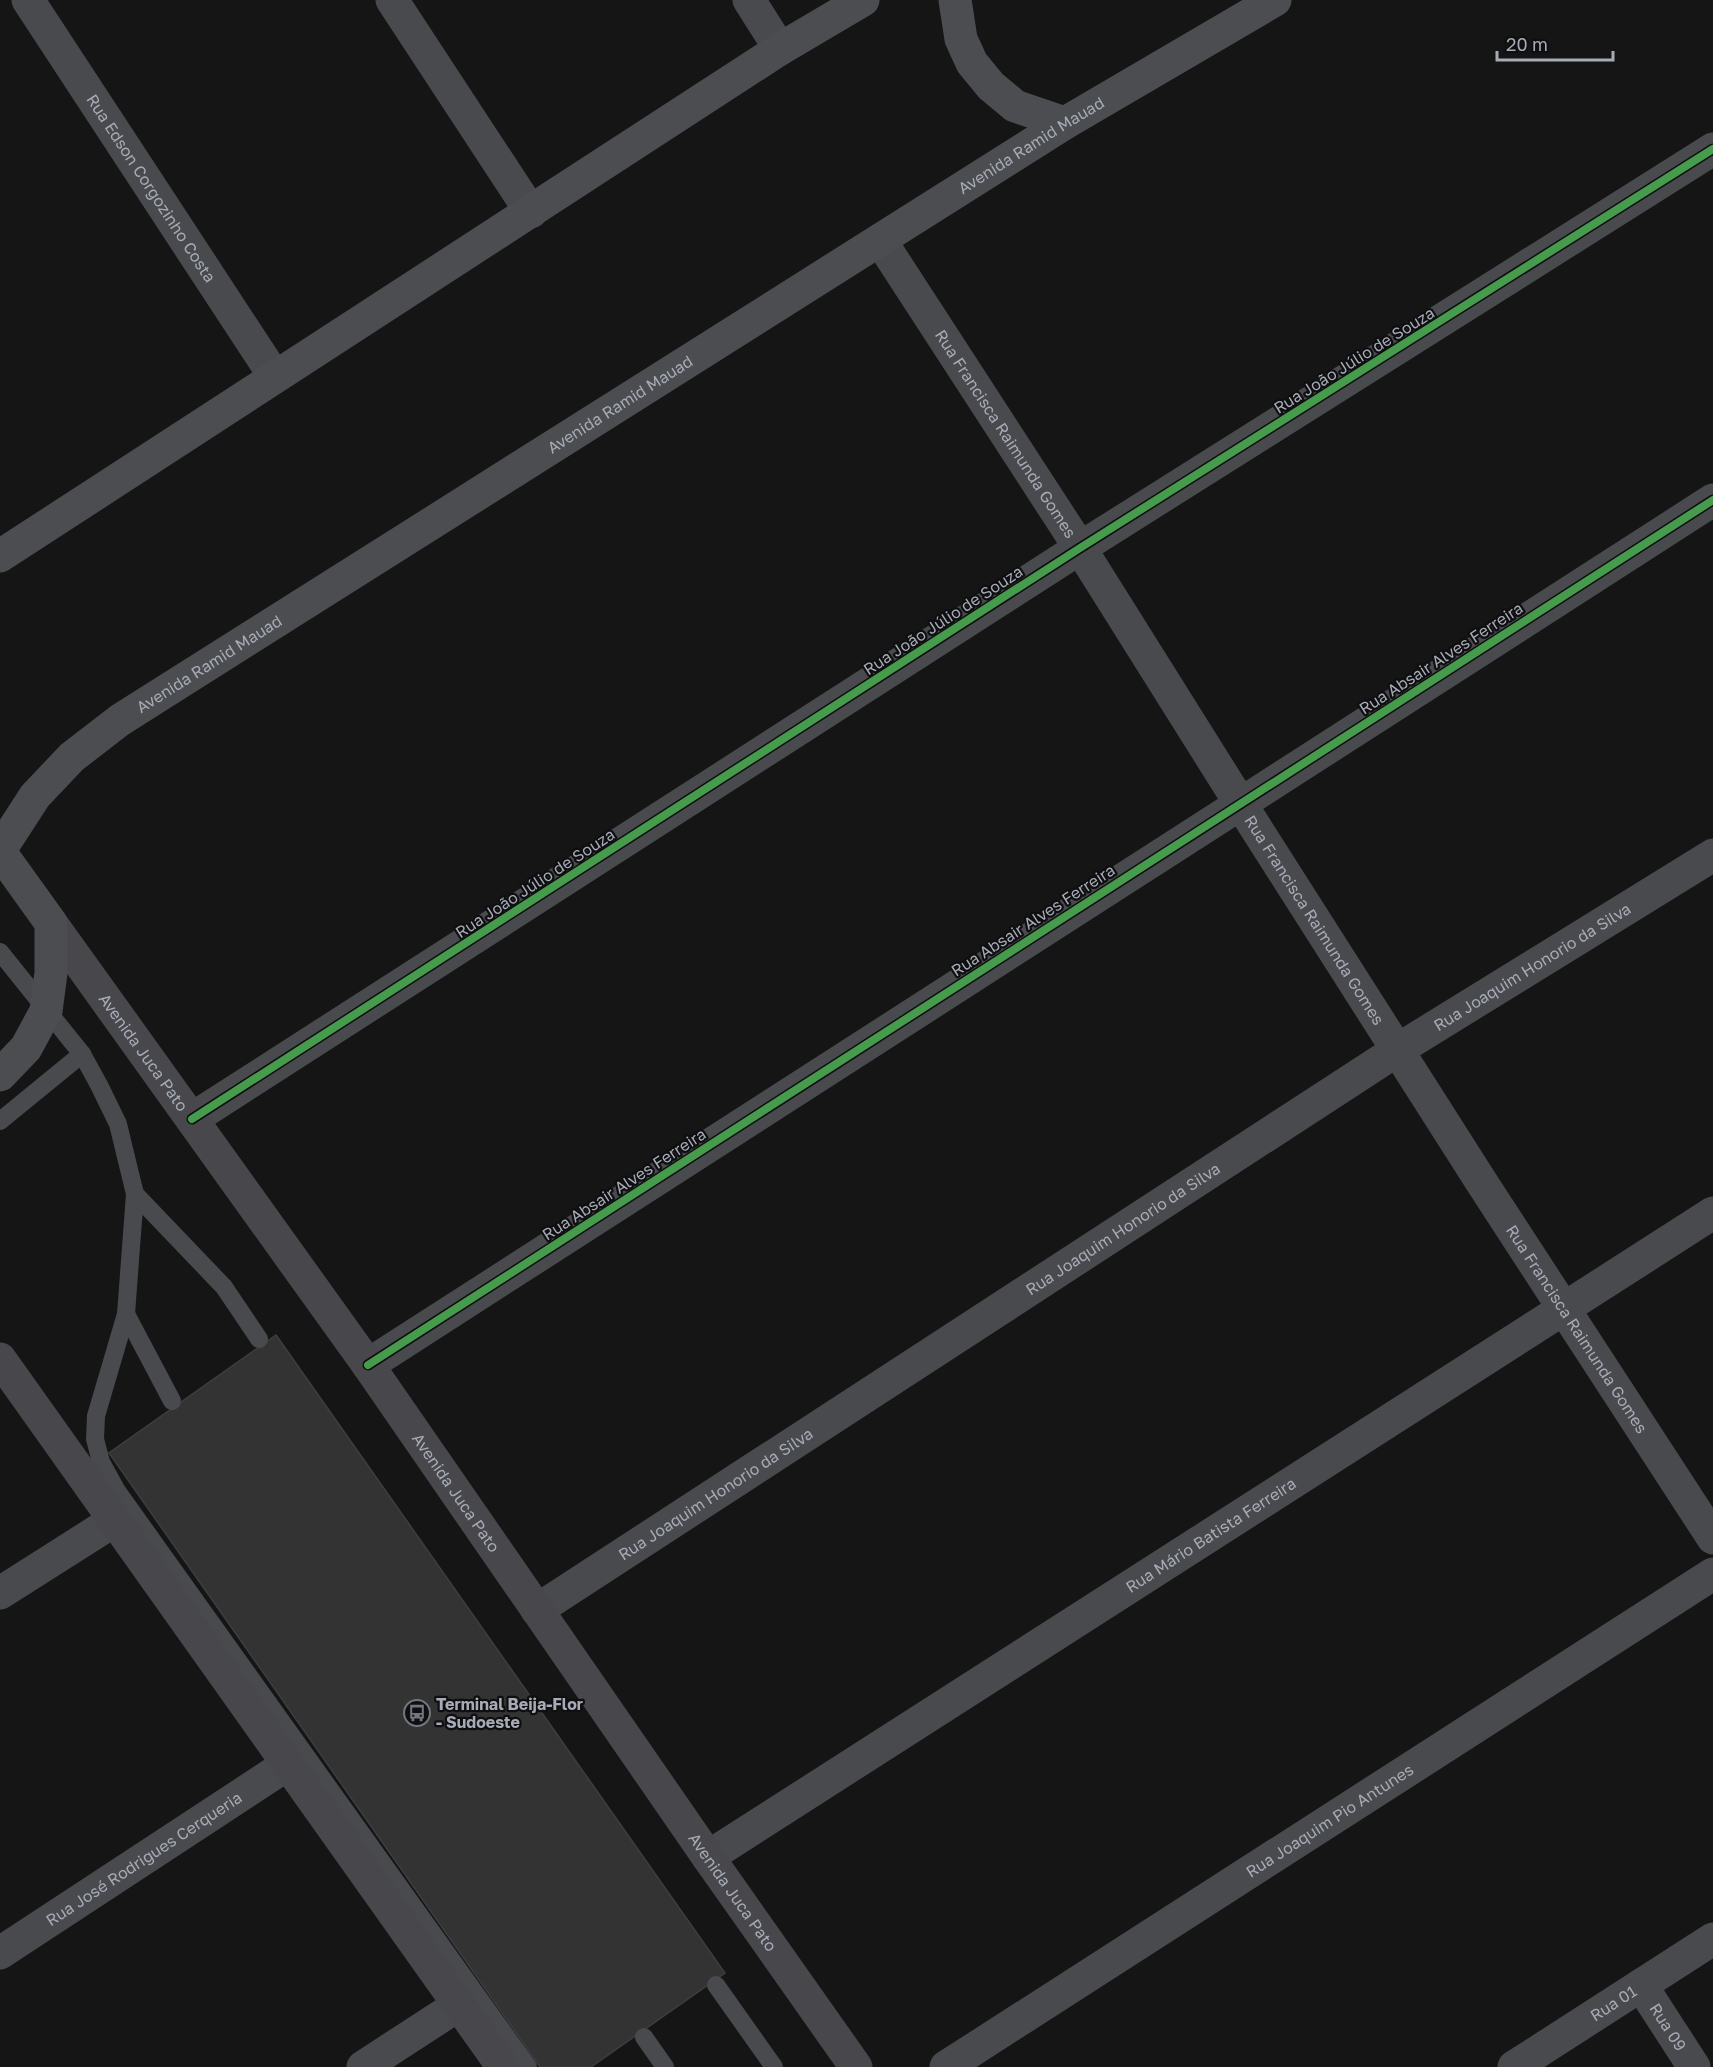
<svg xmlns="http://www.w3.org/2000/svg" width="1713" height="2067" font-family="'Golos Text',sans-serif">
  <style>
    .building { fill: #333334; stroke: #3d3e41; stroke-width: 1.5 }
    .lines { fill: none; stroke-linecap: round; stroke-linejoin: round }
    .lane { stroke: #494a4e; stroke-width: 18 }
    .street { stroke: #494a4e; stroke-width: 33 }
    .secondary { stroke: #48484c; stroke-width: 33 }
    .primary { stroke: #4b4d50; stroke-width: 33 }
    .cycleway-casing { stroke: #0f0f11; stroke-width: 11 }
    .cycleway { stroke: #469c4c; stroke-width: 8 }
    .labels { text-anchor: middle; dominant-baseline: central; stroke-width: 4.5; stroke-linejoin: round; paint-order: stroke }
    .street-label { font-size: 16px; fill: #a6abb6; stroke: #0f0f11 }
    .poi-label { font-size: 16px; font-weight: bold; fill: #a6abb6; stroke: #0f0f11; text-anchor: start }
  </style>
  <rect width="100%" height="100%" fill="#151515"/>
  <!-- building -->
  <polygon class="building" points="276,1335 725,1973 591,2067 540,2067 109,1453"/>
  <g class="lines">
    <!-- lane -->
    <g class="lane">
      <polyline points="0,952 82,1054 99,1085 118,1124 135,1194 126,1314 96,1416 95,1439 101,1462 117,1491 528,2067"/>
      <polyline points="0,1121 82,1054"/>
      <polyline points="135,1194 224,1287 259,1339"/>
      <polyline points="126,1314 172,1401"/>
      <polyline points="716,1985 774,2067"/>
      <polyline points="644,2037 665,2067"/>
    </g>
    <!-- street -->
    <g class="street">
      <path id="s1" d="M28,0l247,377"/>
      <polyline points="392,0 531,212"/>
      <polyline points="749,0 780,49"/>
      <path id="s2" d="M880,240l200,308 160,255 244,383 229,352"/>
      <polyline points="192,1119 1080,548 1713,149"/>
      <polyline points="368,1365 1713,500"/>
      <polyline points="0,1593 115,1520"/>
      <path id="s3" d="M537,1610l862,-561 314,-194"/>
      <path id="s4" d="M708,1857l1005,-644"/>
      <path id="s5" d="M0,1953l288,-189"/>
      <path id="s6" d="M1641,1985l53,82"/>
      <polyline points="363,2067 460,2004"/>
      <path id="s7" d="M946,2067l767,-493"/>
      <path id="s8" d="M1514,2067l199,-128"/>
    </g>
    <!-- secondary -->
    <g class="secondary">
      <path id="s9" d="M51,923l317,442 340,492 148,210"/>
      <polyline points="0,1359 503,2067"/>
    </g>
    <!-- primary -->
    <g class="primary">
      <polyline points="955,0 961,39 972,63 991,86 1015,106 1065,123"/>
      <polyline points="0,556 780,49 863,0"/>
      <path id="s10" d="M0,850l35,-54 37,-39 48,-37 945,-597 210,-123"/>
      <polyline points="0,852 51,923 51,973 46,1011 26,1048 0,1075"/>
    </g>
    <defs>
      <g id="cycleway">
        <polyline points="192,1119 1080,548 1713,149"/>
        <polyline points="368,1365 1713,500"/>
      </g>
    </defs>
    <!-- cycleway casing -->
    <use href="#cycleway" class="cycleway-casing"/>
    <!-- cycleway -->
    <use href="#cycleway" class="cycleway"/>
  </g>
  <!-- icons -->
  <defs>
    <symbol id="bus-ring" viewBox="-11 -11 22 22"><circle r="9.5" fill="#0f0f11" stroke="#73767e" stroke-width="1.5"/><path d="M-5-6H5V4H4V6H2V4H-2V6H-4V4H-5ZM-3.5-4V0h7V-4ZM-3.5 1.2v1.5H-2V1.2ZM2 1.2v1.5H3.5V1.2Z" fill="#73767e"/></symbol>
  </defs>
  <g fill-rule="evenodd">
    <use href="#bus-ring" x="402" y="1698" width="30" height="30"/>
  </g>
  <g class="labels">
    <!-- street labels -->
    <g class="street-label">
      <text stroke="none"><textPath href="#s10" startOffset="1256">Avenida Ramid Mauad</textPath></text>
      <text stroke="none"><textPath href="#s1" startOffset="225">Rua Edson Corgozinho Costa</textPath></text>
      <text transform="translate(1354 360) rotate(-32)">Rua João Júlio de Souza</text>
      <text stroke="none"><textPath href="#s10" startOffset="770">Avenida Ramid Mauad</textPath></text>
      <text stroke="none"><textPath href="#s2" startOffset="231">Rua Francisca Raimunda Gomes</textPath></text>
      <text transform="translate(943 620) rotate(-33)">Rua João Júlio de Souza</text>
      <text transform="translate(1441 658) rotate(-33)">Rua Absair Alves Ferreira</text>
      <text stroke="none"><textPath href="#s10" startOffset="284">Avenida Ramid Mauad</textPath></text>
      <text transform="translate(535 883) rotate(-33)">Rua João Júlio de Souza</text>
      <text transform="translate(1033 920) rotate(-33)">Rua Absair Alves Ferreira</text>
      <text stroke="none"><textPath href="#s2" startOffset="807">Rua Francisca Raimunda Gomes</textPath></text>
      <text stroke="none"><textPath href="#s3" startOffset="1185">Rua Joaquim Honorio da Silva</textPath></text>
      <text stroke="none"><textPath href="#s9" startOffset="159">Avenida Juca Pato</textPath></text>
      <text transform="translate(624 1184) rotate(-33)">Rua Absair Alves Ferreira</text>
      <text stroke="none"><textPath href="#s3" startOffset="699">Rua Joaquim Honorio da Silva</textPath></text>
      <text stroke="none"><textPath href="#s2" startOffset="1293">Rua Francisca Raimunda Gomes</textPath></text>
      <text stroke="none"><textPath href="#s9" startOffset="699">Avenida Juca Pato</textPath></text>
      <text stroke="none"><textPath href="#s3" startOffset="213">Rua Joaquim Honorio da Silva</textPath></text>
      <text stroke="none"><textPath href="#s4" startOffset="597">Rua Mário Batista Ferreira</textPath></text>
      <text stroke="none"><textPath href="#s7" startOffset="456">Rua Joaquim Pio Antunes</textPath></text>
      <text stroke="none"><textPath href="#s5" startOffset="172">Rua José Rodrigues Cerqueria</textPath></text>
      <text stroke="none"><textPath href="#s9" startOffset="1185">Avenida Juca Pato</textPath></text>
      <text stroke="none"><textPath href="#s8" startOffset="118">Rua 01</textPath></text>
      <text stroke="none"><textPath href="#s6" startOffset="50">Rua 09</textPath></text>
    </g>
    <!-- poi labels -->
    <g class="poi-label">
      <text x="436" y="1704">Terminal Beija-Flor<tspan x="436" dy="18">- Sudoeste</tspan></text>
    </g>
  </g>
  <!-- scale -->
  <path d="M1497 51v9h116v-9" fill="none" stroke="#a6abb6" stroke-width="3"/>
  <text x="1506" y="51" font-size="18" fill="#a6abb6" stroke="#0f0f11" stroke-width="4.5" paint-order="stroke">20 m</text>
</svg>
